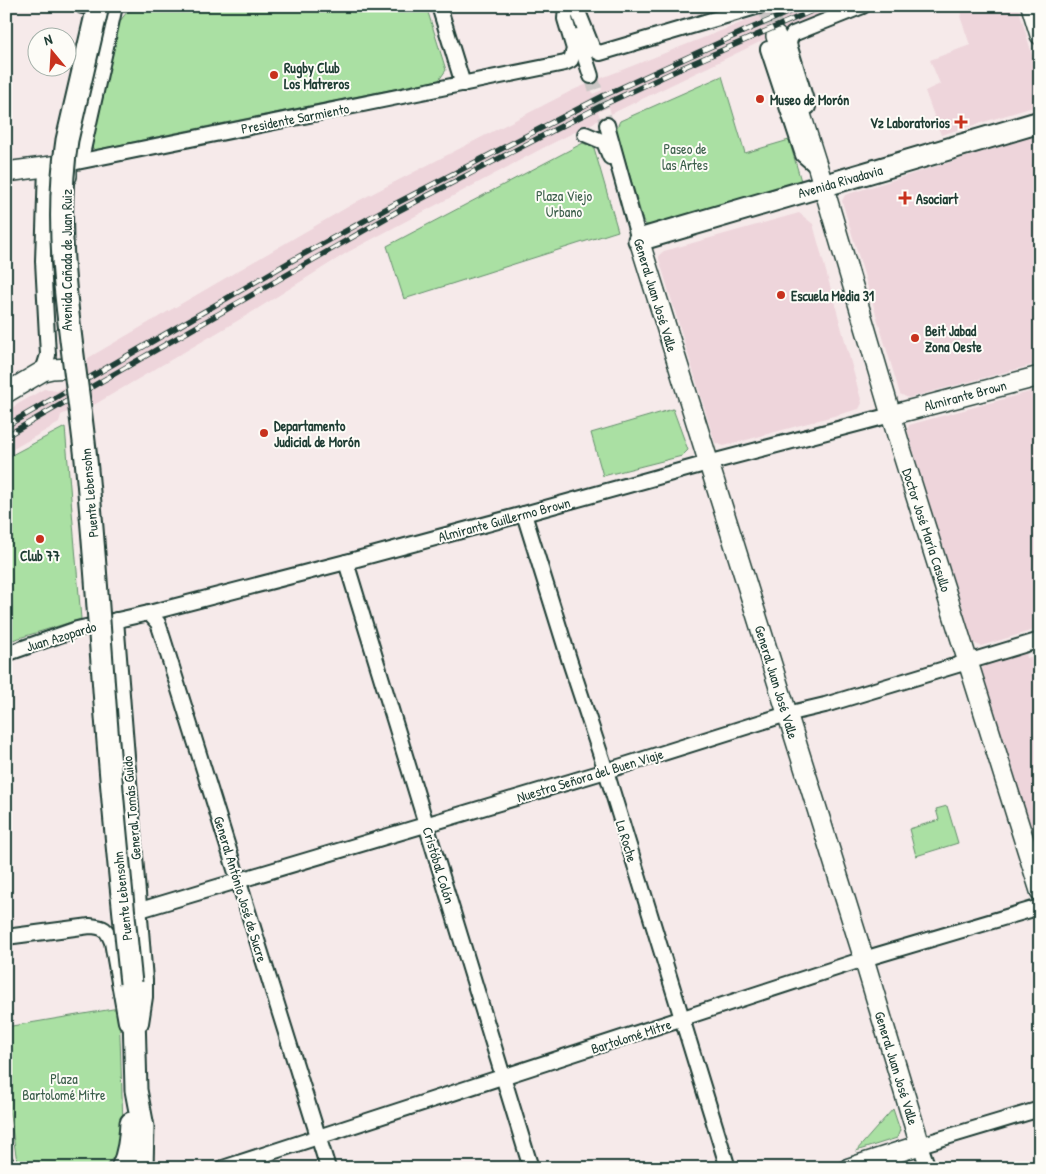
<svg xmlns="http://www.w3.org/2000/svg" width="1046" height="1174" font-family="'Patrick Hand',sans-serif">
  <style>
    .built { fill: #eed5db }
    .green { fill: #aae0a3; stroke: #648e6c }
    .lines { fill: none; stroke-linecap: round; stroke-linejoin: round }
    .street-tunnel { stroke: #cbc7c6; stroke-width: 14; stroke-dasharray: 14 7; stroke-linecap: butt }
    .secondary-tunnel { stroke: #cbc7c6; stroke-width: 19; stroke-dasharray: 19 9; stroke-linecap: butt }
    .street-casing { stroke: #1f3d34; stroke-width: 18 }
    .secondary-casing { stroke: #1f3d34; stroke-width: 22 }
    .primary-casing { stroke: #1f3d34; stroke-width: 25 }
    .street { stroke: #fdfcf7; stroke-width: 14 }
    .secondary { stroke: #fdfcf7; stroke-width: 19 }
    .primary { stroke: #fdfcf7; stroke-width: 21 }
    .rail-casing { stroke: #1f3d34; stroke-width: 5.5 }
    .rail { stroke: #fdfcf7; stroke-width: 4; stroke-dasharray: 11; stroke-linecap: butt }
    .primary-bridge-casing { stroke: #1f3d34; stroke-width: 25; stroke-linecap: butt }
    .primary-bridge { stroke: #fdfcf7; stroke-width: 21 }
    .poi-dot { fill: #c8321e; stroke: #fdfcf7; stroke-width: 2 }
    .labels { text-anchor: middle; dominant-baseline: central; stroke-width: 4; stroke-linejoin: round; paint-order: stroke }
    .poi-label { font-size: 14px; font-weight: bold; fill: #1f3d34; stroke: #fdfcf7; text-anchor: start }
    .street-label { font-size: 14px; fill: #1f3d34; stroke: #fdfcf7 }
    .park-label { font-size: 14px; fill: #3b5e4a; stroke: #fdfcf7 }
  </style>
  <rect width="100%" height="100%" fill="#f6eaea"/>
  <filter id="ink" filterUnits="userSpaceOnUse"><feTurbulence type="fractalNoise" baseFrequency=".02" numOctaves="2"/><feDisplacementMap in="SourceGraphic" scale="10" xChannelSelector="R" yChannelSelector="G"/><feConvolveMatrix kernelMatrix="1 2 1 2 8 2 1 2 1" color-interpolation-filters="sRGB"/></filter>
  <g filter="url(#ink)">
    <!-- built -->
    <g class="built">
      <polygon points="784,6 845,6 766,39 611,114 609,107 598,112 601,119 543,148 348,252 249,314 92,406 86,403 61,415 59,423 6,453 6,411 44,389 57,391 85,375 88,358 358,201 573,90 590,83 593,94 602,90 599,79"/>
      <polygon points="960,6 1018,6 1040,82 1040,105 941,135 925,91 940,84 930,60 970,45 960,16 962,15"/>
      <polygon points="1040,134 1040,363 908,398 900,394 842,201 845,195"/>
      <polygon points="799,213 813,224 862,403 859,409 724,446 715,443 659,259 659,255 664,251"/>
      <polygon points="1040,389 1040,628 981,646 973,643 907,431 909,425"/>
      <polygon points="1026,653 1027,658 1040,654 1040,865 980,674 982,669 985,665"/>
    </g>
    <!-- green -->
    <g class="green">
      <polygon points="147,6 426,6 446,70 439,80 180,132 95,150 89,145 120,21 127,12"/>
      <polygon points="722,76 745,153 789,140 801,181 656,225 646,225 643,220 616,129 620,121"/>
      <polygon points="583,143 594,148 618,231 404,299 387,246"/>
      <polygon points="673,409 688,450 682,456 603,476 591,433"/>
      <polygon points="65,427 81,619 6,642 6,458"/>
      <polygon points="947,806 958,843 916,856 909,829 939,820 936,809"/>
      <polygon points="119,1008 123,1124 120,1148 105,1168 18,1168 6,1090 6,1027"/>
      <polygon points="893,1109 900,1130 897,1138 856,1151"/>
    </g>
    <g class="lines">
      <!-- street-tunnel -->
      <polyline class="street-tunnel" points="591,76 607,125"/>
      <!-- secondary-tunnel -->
      <polyline class="secondary-tunnel" points="767,6 776,36"/>
      <defs>
        <g id="street">
          <polyline points="82,6 104,7"/>
          <polyline points="439,6 463,84"/>
          <polyline points="572,6 579,14 593,49 600,53 759,6"/>
          <polyline points="578,36 591,76"/>
          <polyline points="768,49 803,155 818,168"/>
          <polyline points="808,107 789,44 790,39 793,34 863,6"/>
          <polyline points="607,125 639,240"/>
          <polyline points="585,134 604,142 610,157"/>
          <polyline points="67,164 565,63 571,60 574,49 565,19 566,6"/>
          <polyline points="68,164 80,154 83,150 115,6"/>
          <polyline points="43,371 48,355 43,261 46,167"/>
          <polyline points="524,514 570,662 606,771 728,1168"/>
          <polyline points="346,562 531,1168"/>
          <polyline points="149,613 158,623 161,632 328,1168"/>
          <polyline points="116,620 145,980 145,997 141,1023"/>
          <polyline points="6,654 77,629 149,613 346,562 524,514 708,463 891,415"/>
          <polyline points="140,910 606,771 787,714 825,705 1040,640"/>
          <path d="M6,937l84,-11c14,1 17,3 22,16l14,80"/>
          <polyline points="6,1163 7,1168"/>
          <polyline points="223,1168 864,959 1040,907"/>
          <polyline points="928,1168 920,1145 1040,1109"/>
        </g>
        <g id="secondary">
          <polyline points="1031,6 1040,35"/>
          <polyline points="776,36 818,168 902,452 1040,891"/>
          <polyline points="6,172 67,164 67,176"/>
          <polyline points="639,240 864,959 920,1145 849,1168"/>
          <polyline points="6,393 43,371 52,369 70,368"/>
          <polyline points="891,415 1040,376"/>
        </g>
        <g id="primary">
          <polyline points="639,240 1040,122"/>
          <polyline points="131,983 134,1015 136,1090 143,1127 142,1168"/>
          <path d="M122,1168c7,-15 8,-29 9,-45"/>
        </g>
      </defs>
      <!-- street casing -->
      <use href="#street" class="street-casing"/>
      <!-- secondary casing -->
      <use href="#secondary" class="secondary-casing"/>
      <!-- primary casing -->
      <use href="#primary" class="primary-casing"/>
      <!-- street -->
      <use href="#street" class="street"/>
      <!-- secondary -->
      <use href="#secondary" class="secondary"/>
      <!-- primary -->
      <use href="#primary" class="primary"/>
      <defs>
        <g id="rail">
          <polyline points="6,426 300,256 395,204 603,96 747,30 803,6"/>
          <polyline points="6,436 398,211 552,131 605,104 684,67 823,6"/>
        </g>
      </defs>
      <!-- rail casing -->
      <use href="#rail" class="rail-casing"/>
      <!-- rail -->
      <use href="#rail" class="rail"/>
      <defs>
        <path id="primary-bridge" d="M98,6l-31,134c-17,109 10,221 20,330 9,95 14,189 22,284 6,76 14,153 22,229"/>
      </defs>
      <!-- primary-bridge casing -->
      <use href="#primary-bridge" class="primary-bridge-casing"/>
      <!-- primary-bridge -->
      <use href="#primary-bridge" class="primary-bridge"/>
    </g>
  </g>
  <!-- markers -->
  <g class="poi-dot">
    <circle cx="274" cy="75" r="5"/>
    <circle cx="760" cy="99" r="5"/>
    <path d="M958.5 114.5h5v5h5v5h-5v5h-5v-5h-5v-5h5z"/>
    <path d="M902.5 190.5h5v5h5v5h-5v5h-5v-5h-5v-5h5z"/>
    <circle cx="781" cy="295" r="5"/>
    <circle cx="915" cy="338" r="5"/>
    <circle cx="264" cy="433" r="5"/>
    <circle cx="40" cy="539" r="5"/>
  </g>
  <g class="labels">
    <!-- poi labels -->
    <g class="poi-label">
      <text x="284" y="67">Rugby Club<tspan x="284" dy="16">Los Matreros</tspan></text>
      <text x="770" y="99">Museo de Morón</text>
      <text x="950" y="122" text-anchor="end">Vz Laboratorios</text>
      <text x="916" y="198">Asociart</text>
      <text x="791" y="295">Escuela Media 31</text>
      <text x="925" y="330">Beit Jabad<tspan x="925" dy="16">Zona Oeste</tspan></text>
      <text x="274" y="425">Departamento<tspan x="274" dy="16">Judicial de Morón</tspan></text>
      <text x="40" y="555" text-anchor="middle">Club 77</text>
    </g>
    <!-- street labels -->
    <g class="street-label">
      <text transform="translate(295 118) rotate(-11)">Presidente Sarmiento</text>
      <text transform="translate(840 181) rotate(-16)">Avenida Rivadavia</text>
      <text transform="translate(66 260) rotate(-90)">Avenida Cañada de Juan Ruiz</text>
      <text transform="translate(656 295) rotate(73)">General Juan José Valle</text>
      <text transform="translate(965 395) rotate(-15)">Almirante Brown</text>
      <text transform="translate(89 493) rotate(-95)">Puente Lebensohn</text>
      <text transform="translate(504 519) rotate(-15)">Almirante Guillermo Brown</text>
      <text transform="translate(927 530) rotate(72)">Doctor José María Casullo</text>
      <text transform="translate(61 636) rotate(-17)">Juan Azopardo</text>
      <text transform="translate(777 682) rotate(73)">General Juan José Valle</text>
      <text transform="translate(590 775) rotate(-17)">Nuestra Señora del Buen Viaje</text>
      <text transform="translate(131 808) rotate(-95)">General Tomás Guido</text>
      <text transform="translate(627 841) rotate(73)">La Roche</text>
      <text transform="translate(439 865) rotate(73)">Cristóbal Colón</text>
      <text transform="translate(241 889) rotate(73)">General António José de Sucre</text>
      <text transform="translate(122 896) rotate(-96)">Puente Lebensohn</text>
      <text transform="translate(631 1036) rotate(-18)">Bartolomé Mitre</text>
      <text transform="translate(897 1068) rotate(73)">General Juan José Valle</text>
    </g>
    <!-- park labels -->
    <g class="park-label">
      <text x="685" y="148">Paseo de<tspan x="685" dy="16">las Artes</tspan></text>
      <text x="564" y="195">Plaza Viejo<tspan x="564" dy="16">Urbano</tspan></text>
      <text x="64" y="1078">Plaza<tspan x="64" dy="16">Bartolomé Mitre</tspan></text>
    </g>
  </g>
  <!-- margin -->
  <rect width="1046" height="1174" fill="none" stroke="#fdfcf7" stroke-width="25"/>
  <rect x="12" y="12" width="1021" height="1149" fill="none" stroke="#1f3d34" stroke-width="2" filter="url(#ink)"/>
  <!-- north arrow -->
  <g transform="translate(52 52) rotate(342)"><circle r="24" fill="#fdfcf7" stroke="#a4b0a9"/>
  <path d="M0-4L9 19L0 12L-9 19Z" fill="#c8321e"/>
  <text y="-8" font-size="14" font-weight="bold" text-anchor="middle" fill="#1f3d34">N</text>
  </g>
</svg>
